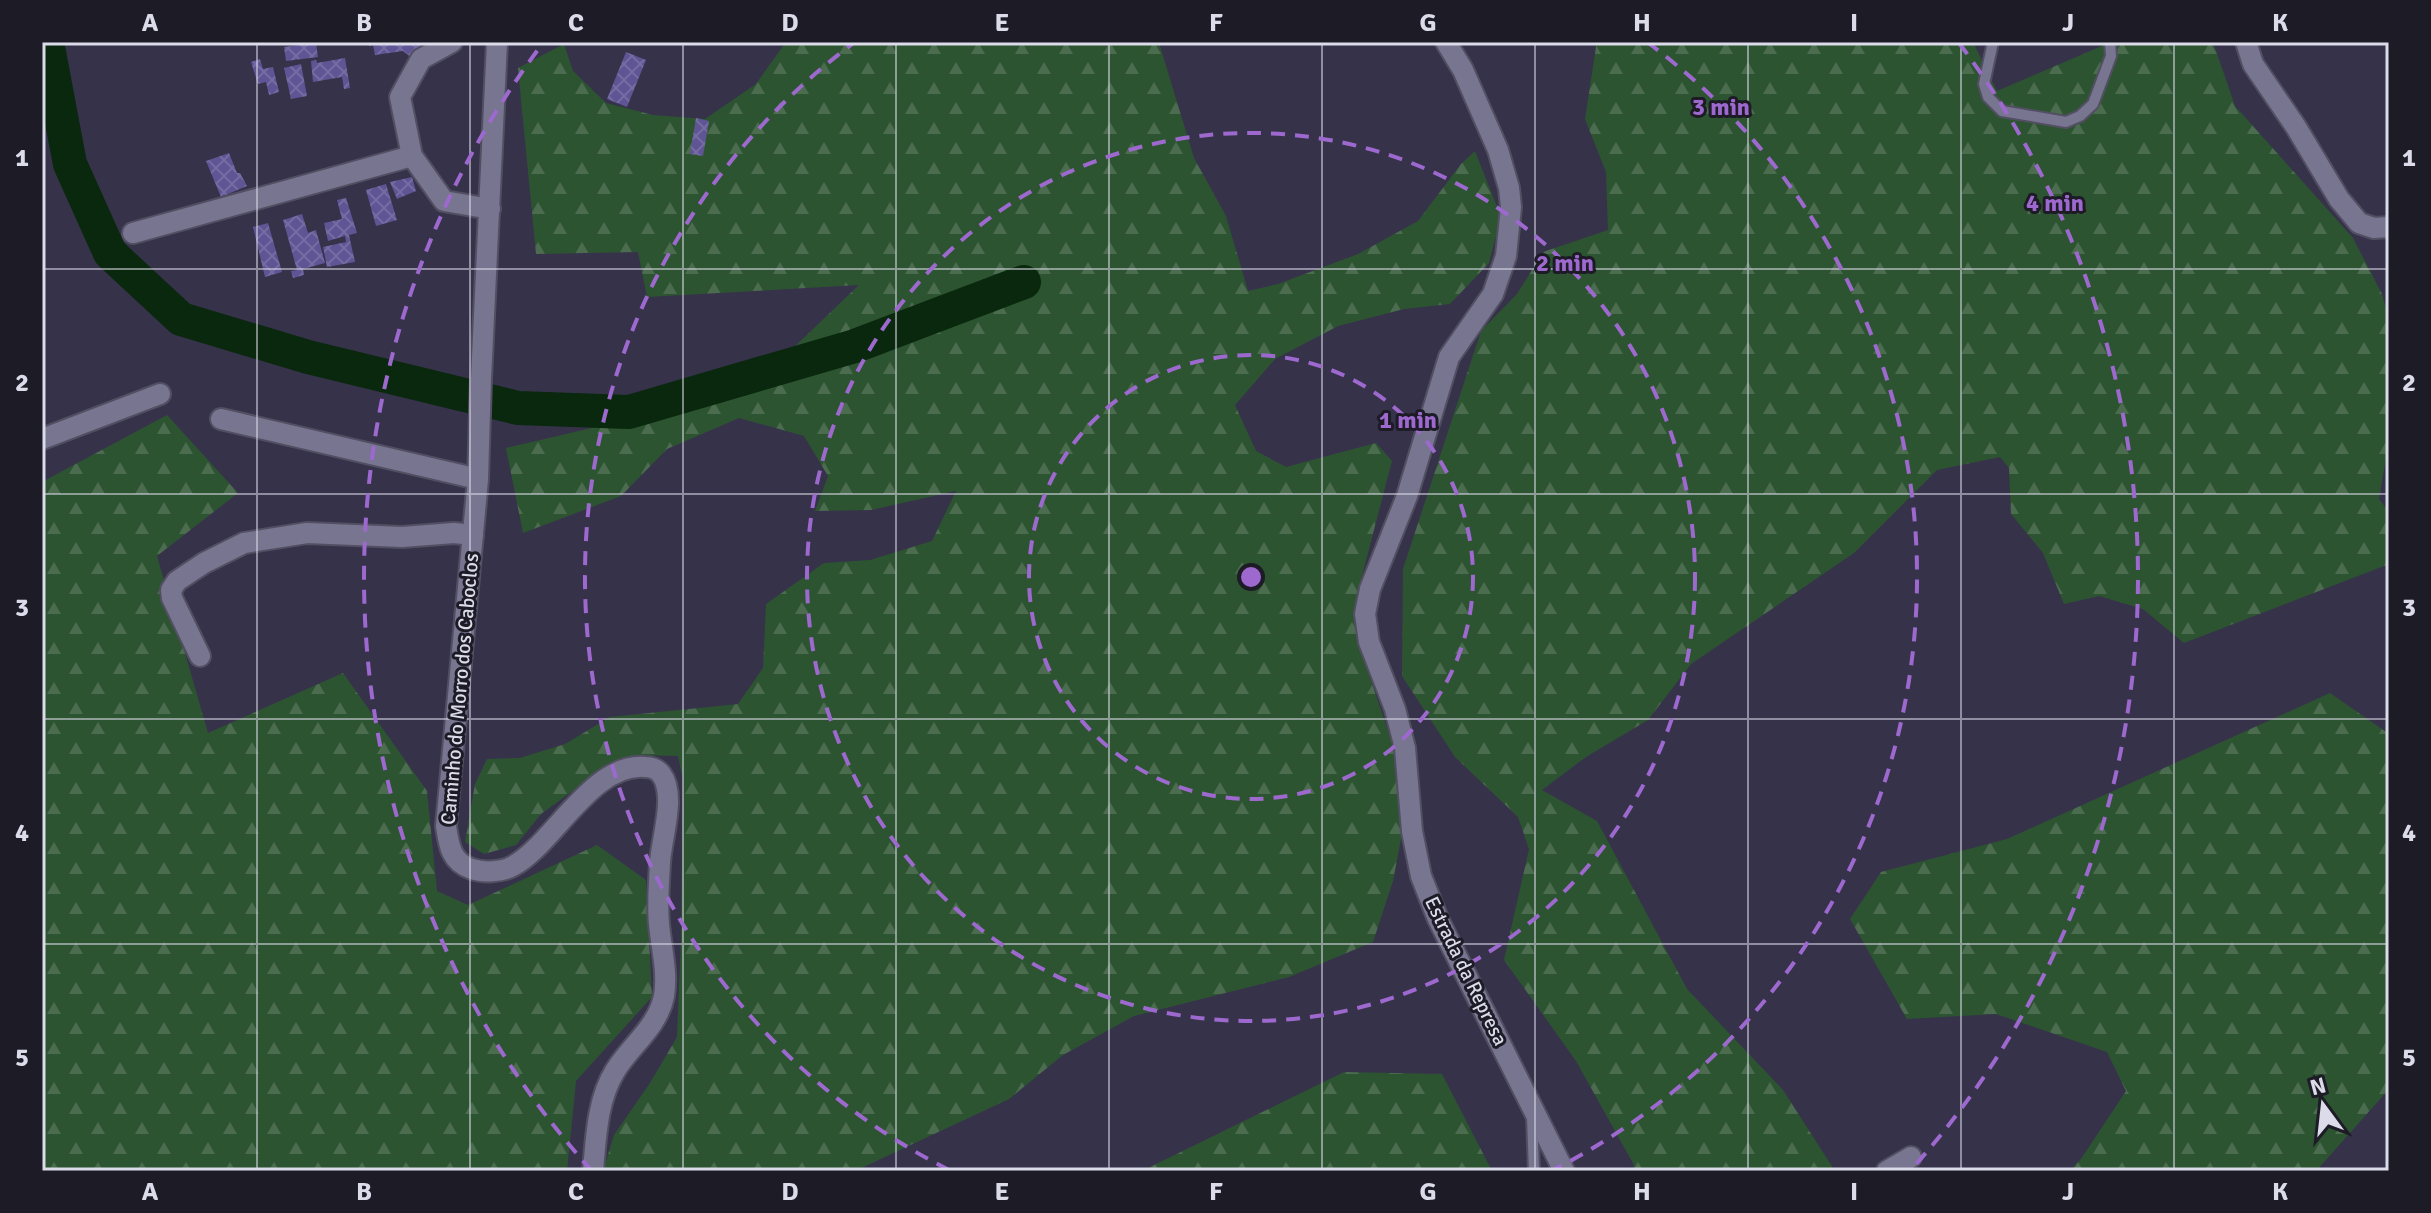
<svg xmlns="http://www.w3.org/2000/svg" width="2431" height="1213" font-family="Signika,sans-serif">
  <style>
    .forest { fill: url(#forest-firs) }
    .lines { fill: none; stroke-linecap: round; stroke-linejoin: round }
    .river { stroke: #09280d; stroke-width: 34 }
    .building { fill: url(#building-cross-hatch) }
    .service-casing { stroke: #524f63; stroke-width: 14 }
    .minor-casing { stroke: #524f63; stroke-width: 24 }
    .service { stroke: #787590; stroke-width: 10 }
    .minor { stroke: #787590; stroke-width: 20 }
    .grid { fill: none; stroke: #dcdbea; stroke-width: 2; stroke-opacity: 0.55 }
    .ring { fill: none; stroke: #9d69ce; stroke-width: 4; stroke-dasharray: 14 10 }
    .labels { text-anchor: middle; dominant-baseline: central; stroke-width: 6; stroke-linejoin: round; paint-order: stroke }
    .street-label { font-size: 20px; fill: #dcdbea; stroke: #1d1b26 }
    .centre { fill: #9d69ce; stroke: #1d1b26; stroke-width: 4 }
    .ring-label { font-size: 24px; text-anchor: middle; font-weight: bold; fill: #9d69ce; stroke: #1d1b26; stroke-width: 6; stroke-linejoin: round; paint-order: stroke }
    .neatline { fill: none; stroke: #dcdbea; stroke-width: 3 }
    .grid-label { font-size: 26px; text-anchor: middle; font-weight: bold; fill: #dcdbea }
  </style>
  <defs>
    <pattern id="forest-firs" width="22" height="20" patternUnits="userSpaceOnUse" patternTransform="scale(2)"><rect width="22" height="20" fill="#2d5431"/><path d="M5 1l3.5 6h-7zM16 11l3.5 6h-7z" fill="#4b6c4f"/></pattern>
    <pattern id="building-cross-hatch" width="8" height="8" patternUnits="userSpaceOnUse" patternTransform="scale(2)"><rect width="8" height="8" fill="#5f5494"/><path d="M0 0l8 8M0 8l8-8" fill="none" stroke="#756ca3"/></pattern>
  </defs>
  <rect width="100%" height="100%" fill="#35324a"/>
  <!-- forest -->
  <g class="forest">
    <polygon points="786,42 1161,42 1160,46 1194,158 1226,216 1248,291 1278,284 1358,254 1418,221 1461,164 1475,151 1501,217 1489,263 1450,304 1404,309 1338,326 1275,359 1235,405 1256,451 1286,467 1376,443 1392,461 1357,595 1366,666 1406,783 1404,823 1393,881 1373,942 1289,977 1134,1016 1063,1055 1009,1099 855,1171 603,1171 614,1135 650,1083 677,1037 681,938 683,780 678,756 636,755 608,765 541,814 516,845 484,854 465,842 475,784 487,759 520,758 565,744 610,717 738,704 763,668 766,604 824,563 870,560 932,541 956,491 871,510 815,511 828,476 804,436 739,418 667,449 621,496 523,533 506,448 747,392 859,285 647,297 638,252 536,254 518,68 564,44 573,71 606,103 653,115 705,119 756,84"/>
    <polygon points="1595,42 1973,42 1997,91 2111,42 2213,42 2235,106 2353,238 2382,294 2389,320 2389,441 2379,499 2389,512 2389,564 2184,643 2143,609 2099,596 2064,604 2043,553 2011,514 2009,468 2000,457 1937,470 1854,553 1691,664 1648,720 1586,757 1542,790 1597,821 1687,989 1783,1090 1835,1171 1633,1171 1634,1165 1576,1061 1504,960 1529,849 1518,817 1455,757 1402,676 1403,569 1481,331 1517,294 1543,252 1608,230 1606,172 1585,119 1596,47"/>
    <polygon points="167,415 238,493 157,556 208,733 343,673 427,791 437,891 468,905 597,845 646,880 652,997 576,1081 567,1171 42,1171 42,482"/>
    <polygon points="2330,693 2389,734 2389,1089 2316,1171 2069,1171 2081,1159 2126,1091 2107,1052 1996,1014 1907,1019 1850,919 1881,872 2007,839"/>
    <polygon points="1344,1072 1442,1074 1492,1171 1142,1171"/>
  </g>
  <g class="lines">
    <!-- river -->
    <polyline class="river" points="47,42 70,164 110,253 181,319 308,357 518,408 629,412 855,346 1024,282"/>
  </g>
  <!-- building -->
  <g class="building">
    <polygon points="368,42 427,42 413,59 403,51 375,55 373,45 369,46"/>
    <polygon points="316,43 318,57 286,61 284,47"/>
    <polygon points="626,52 646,60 627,107 607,99"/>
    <polygon points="345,58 350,88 344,89 342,77 313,82 311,61 316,60 317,63"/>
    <polygon points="260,59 263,69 273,67 279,92 269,95 266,82 258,84 251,62"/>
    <polygon points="301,64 307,96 291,99 284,68"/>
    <polygon points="696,118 709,121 703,156 690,154"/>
    <polygon points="229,153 237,173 240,173 247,186 221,197 206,161"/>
    <polygon points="412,177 416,191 397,199 390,182"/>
    <polygon points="386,184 397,220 376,226 366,190"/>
    <polygon points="346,198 357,233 349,235 355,262 327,267 323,247 346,242 345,236 328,241 324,223 342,219 337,200"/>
    <polygon points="302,214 308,233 316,230 325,263 303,269 304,275 293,278 291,271 297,270 283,220"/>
    <polygon points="268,223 282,272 265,277 253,227"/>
  </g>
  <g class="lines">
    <defs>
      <g id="service">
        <polyline points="1993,42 1984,84 1988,97 2002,111 2066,122 2080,116 2093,104 2111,56 2110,42"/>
        <polyline points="1532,1117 1534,1171"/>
      </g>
      <g id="minor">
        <polyline points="452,42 421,59 400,97 412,156 444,201 490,209"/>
        <path d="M497,42l-16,337 -3,100 -32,347c3,20 5,36 26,43 11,4 31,3 41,-3 40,-21 79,-104 132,-99 6,0 12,2 16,7 16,21 0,65 -1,89 -1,20 -3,41 -1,61 2,23 9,48 5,72 -6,31 -34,50 -49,75 -18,29 -19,67 -22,100"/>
        <polyline points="1446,42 1463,70 1498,150 1509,188 1511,207 1506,256 1493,294 1449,357 1407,496 1370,589 1365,614 1369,642 1395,709 1405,748 1412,831 1421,876 1438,919 1564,1171"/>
        <polyline points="2246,42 2253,64 2296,127 2339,199 2359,223 2374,228 2389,227"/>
        <polyline points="133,233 412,156"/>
        <polyline points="221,419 478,479"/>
        <polyline points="42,439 160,394"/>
        <polyline points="200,656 172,598 171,590 177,581 204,563 244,543 307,533 402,537 454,533 473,535"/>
        <polyline points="1887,1171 1911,1157"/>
      </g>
    </defs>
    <!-- service casing -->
    <use href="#service" class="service-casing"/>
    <!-- minor casing -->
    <use href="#minor" class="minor-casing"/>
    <!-- service -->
    <use href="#service" class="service"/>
    <!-- minor -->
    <use href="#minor" class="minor"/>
  </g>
  <!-- grid -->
  <path class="grid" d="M257,42v1129M470,42v1129M683,42v1129M896,42v1129M1109,42v1129M1322,42v1129M1535,42v1129M1748,42v1129M1961,42v1129M2174,42v1129M42,269h2347M42,494h2347M42,719h2347M42,944h2347"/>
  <!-- distance rings -->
  <g class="ring">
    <circle cx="1251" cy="577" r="222"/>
    <circle cx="1251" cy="577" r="444"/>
    <path d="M949 1170A665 665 0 0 1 855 42M1647 42A665 665 0 0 1 1553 1170"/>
    <path d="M592 1171A887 887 0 0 1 543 43M1959 43A887 887 0 0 1 1910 1171"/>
  </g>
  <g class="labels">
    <!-- street labels -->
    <g class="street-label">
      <text transform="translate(460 689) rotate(-85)">Caminho do Morro dos Caboclos</text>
      <text transform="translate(1466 971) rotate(64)">Estrada da Represa</text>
    </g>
  </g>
  <circle cx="1251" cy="577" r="12" class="centre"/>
  <g class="ring-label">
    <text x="1721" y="115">3 min</text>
    <text x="2055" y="211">4 min</text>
    <text x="1565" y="271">2 min</text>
    <text x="1408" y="428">1 min</text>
  </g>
  <!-- border -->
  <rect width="2431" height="1213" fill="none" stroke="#1d1b26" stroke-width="88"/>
  <!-- north arrow -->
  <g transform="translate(2323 1105) rotate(345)" stroke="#1d1b26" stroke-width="6" paint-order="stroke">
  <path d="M0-6L14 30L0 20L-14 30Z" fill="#dcdbea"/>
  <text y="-12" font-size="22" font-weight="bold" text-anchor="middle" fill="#dcdbea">N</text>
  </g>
  <rect x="44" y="44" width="2343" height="1125" class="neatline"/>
  <g class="grid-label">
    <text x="150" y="31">A</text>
    <text x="364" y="31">B</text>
    <text x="576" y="31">C</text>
    <text x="790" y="31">D</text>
    <text x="1002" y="31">E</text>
    <text x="1216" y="31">F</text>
    <text x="1428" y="31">G</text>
    <text x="1642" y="31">H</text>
    <text x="1854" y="31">I</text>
    <text x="2068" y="31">J</text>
    <text x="2280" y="31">K</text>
    <text x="22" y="166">1</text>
    <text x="2409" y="166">1</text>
    <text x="22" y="391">2</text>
    <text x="2409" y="391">2</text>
    <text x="22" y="616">3</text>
    <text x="2409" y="616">3</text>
    <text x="22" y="841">4</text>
    <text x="2409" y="841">4</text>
    <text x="22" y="1066">5</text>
    <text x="2409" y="1066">5</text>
    <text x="150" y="1200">A</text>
    <text x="364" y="1200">B</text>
    <text x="576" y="1200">C</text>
    <text x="790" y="1200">D</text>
    <text x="1002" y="1200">E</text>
    <text x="1216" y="1200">F</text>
    <text x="1428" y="1200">G</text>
    <text x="1642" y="1200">H</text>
    <text x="1854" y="1200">I</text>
    <text x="2068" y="1200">J</text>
    <text x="2280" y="1200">K</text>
  </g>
</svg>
